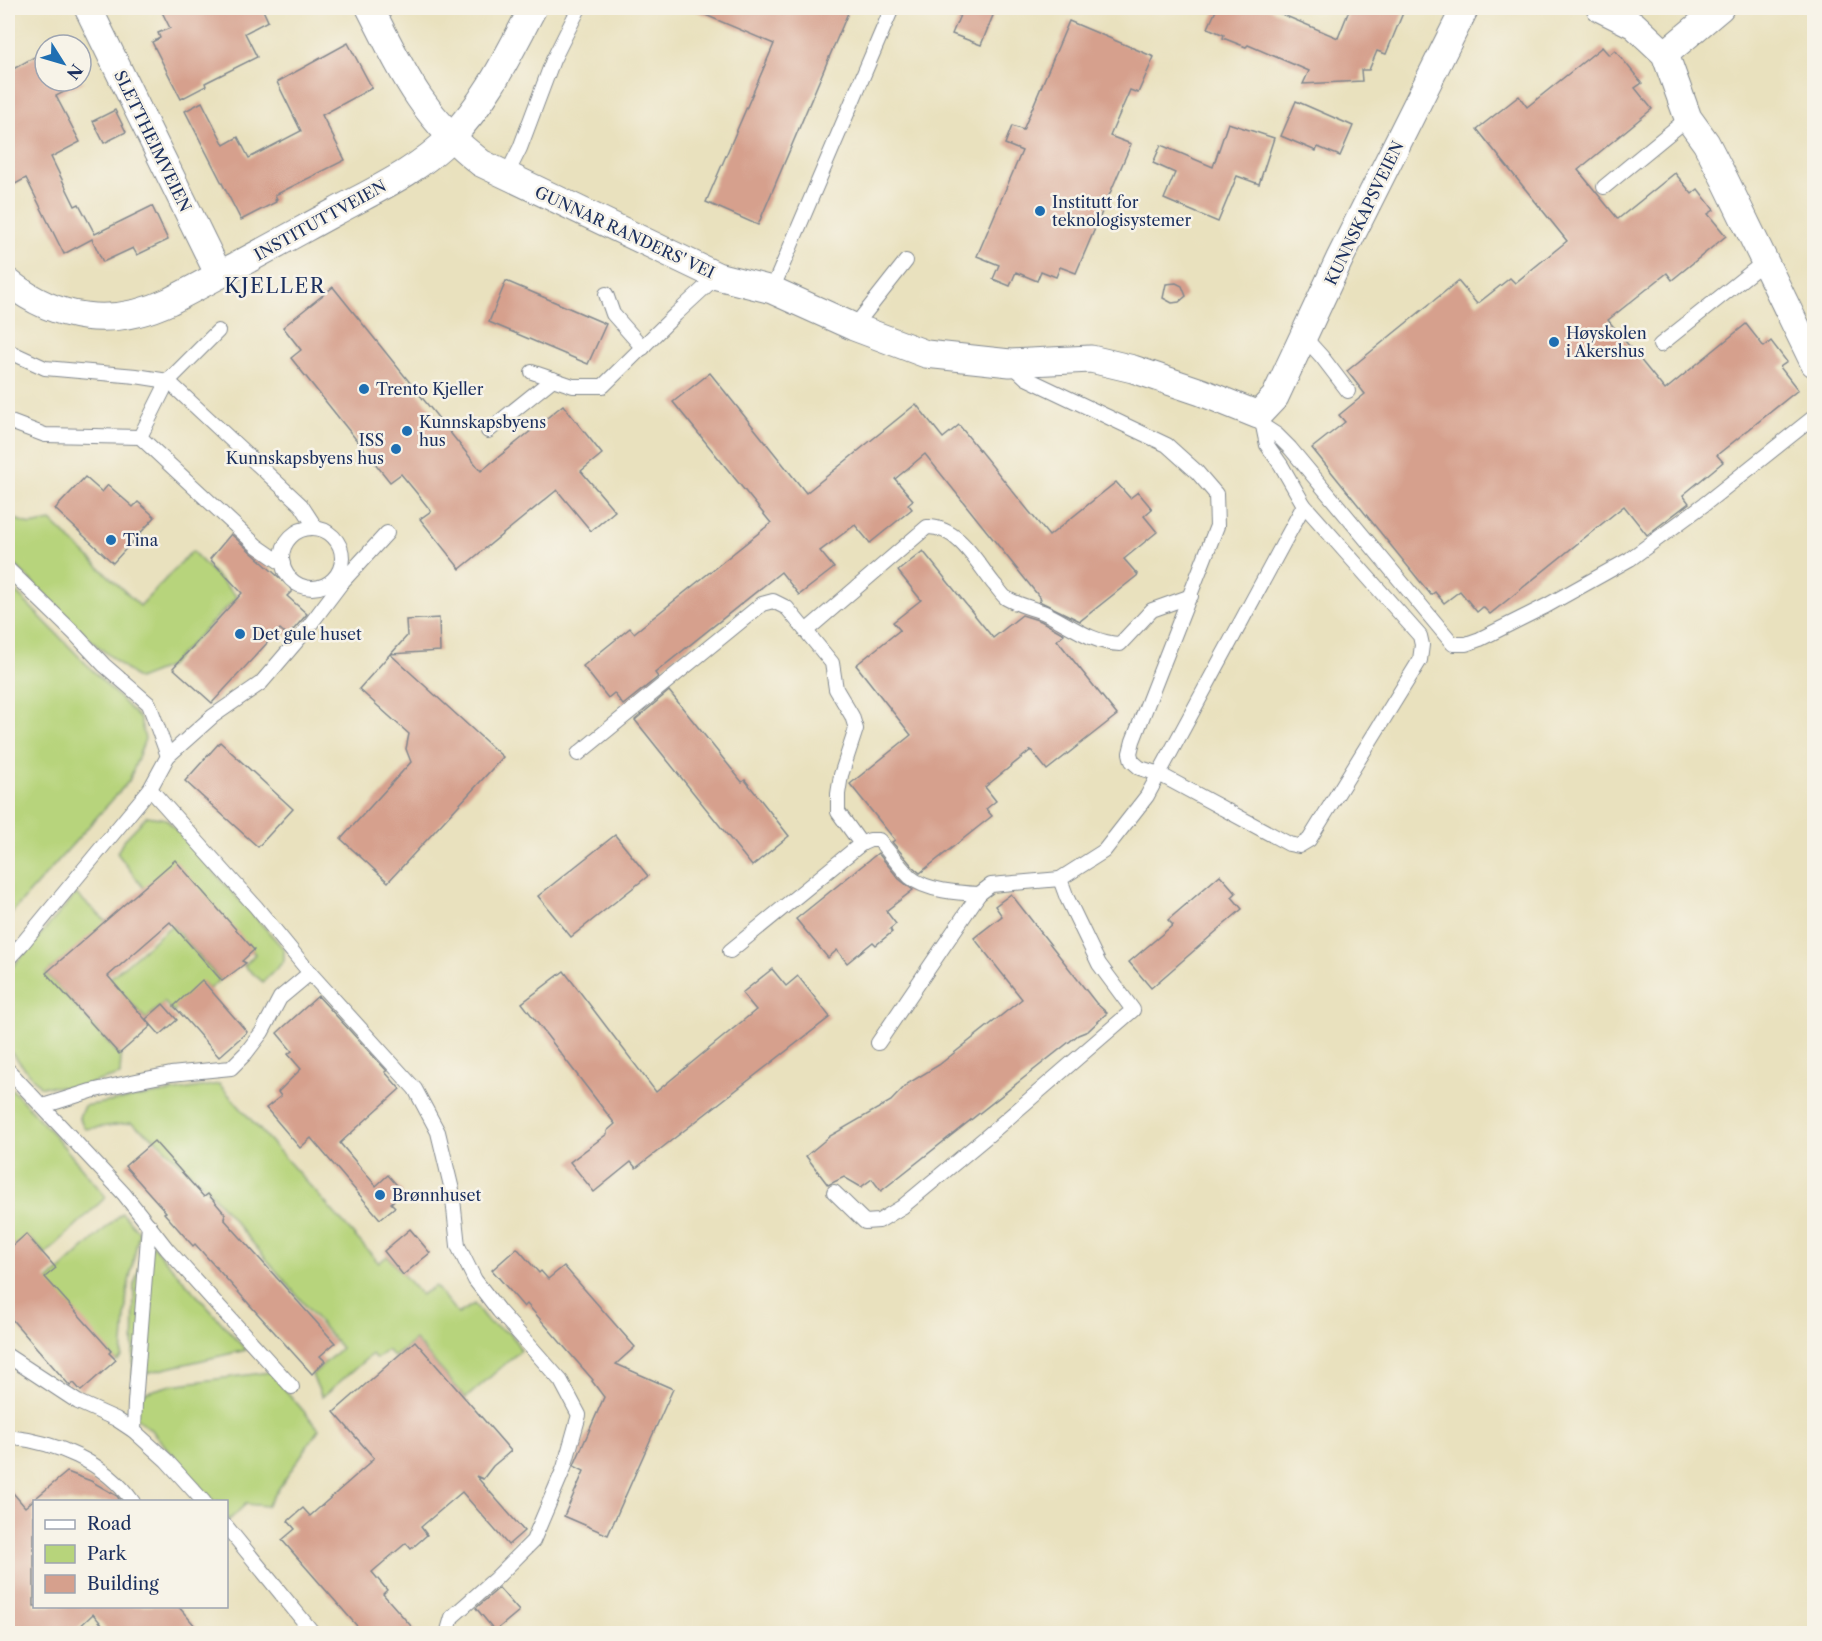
<svg xmlns="http://www.w3.org/2000/svg" width="1822" height="1641" font-family="'Libre Caslon Text',serif">
  <style>
    .green { fill: #b7d47b; stroke: #69826c; stroke-width: 1.5 }
    .building { fill: #d6a08d }
    .lines { fill: none; stroke-linecap: round; stroke-linejoin: round }
    .service-casing { stroke: #82888e; stroke-width: 16 }
    .minor-casing { stroke: #82888e; stroke-width: 29 }
    .service { stroke: #fff; stroke-width: 14 }
    .minor { stroke: #fff; stroke-width: 27 }
    .poi-dot { fill: #1f6fb2; stroke: #f7f3e8; stroke-width: 2 }
    .labels { text-anchor: middle; dominant-baseline: central; stroke-width: 5; stroke-linejoin: round; paint-order: stroke }
    .street-label { font-size: 16px; fill: #1b2f5e; stroke: #f7f3e8 }
    .poi-label { font-size: 16px; fill: #1b2f5e; stroke: #f7f3e8; text-anchor: start }
    .quarter-label { font-size: 20px; letter-spacing: 1.5px; fill: #1b2f5e; stroke: #f7f3e8 }
  </style>
  <rect width="100%" height="100%" fill="#f7f3e8"/>
  <filter id="ink" filterUnits="userSpaceOnUse"><feTurbulence type="fractalNoise" baseFrequency=".0167" numOctaves="2"/><feDisplacementMap in="SourceGraphic" scale="12" xChannelSelector="R" yChannelSelector="G"/><feConvolveMatrix kernelMatrix="1 2 1 2 8 2 1 2 1" color-interpolation-filters="sRGB"/></filter>
  <filter id="wash" filterUnits="userSpaceOnUse"><feTurbulence type="fractalNoise" baseFrequency=".008" numOctaves="4" result="noise"/><feDisplacementMap in="SourceGraphic" scale="24" xChannelSelector="R" yChannelSelector="G"/><feGaussianBlur stdDeviation="1.35" result="paint"/><feColorMatrix in="noise" values="0 0 0 0 0 0 0 0 0 0 0 0 0 0 0 0 0 1.4 0 .05"/><feComposite in="paint" operator="in"/></filter>
  <g filter="url(#wash)">
    <rect width="100%" height="100%" fill="#e9e1be"/>
    <!-- green -->
    <g class="green">
      <polygon points="8,516 30,525 51,521 140,606 192,551 237,597 168,667 138,679 94,643 8,558"/>
      <polygon points="8,584 140,719 145,739 129,781 8,917"/>
      <polygon points="147,816 166,819 284,949 284,961 263,982 244,966 255,954 177,864 145,890 117,853 124,840"/>
      <polygon points="76,894 107,922 46,973 121,1057 120,1075 75,1088 40,1086 8,1049 8,972"/>
      <polygon points="172,925 220,980 209,989 205,984 173,1012 164,1002 146,1019 109,979"/>
      <polygon points="219,1084 379,1263 387,1256 421,1295 435,1286 458,1314 474,1304 489,1323 511,1334 521,1350 466,1398 415,1340 394,1357 387,1350 376,1359 372,1354 322,1397 312,1375 341,1348 209,1191 154,1138 131,1123 85,1129 79,1117 84,1106"/>
      <polygon points="8,1085 55,1136 106,1197 46,1254 29,1238 17,1249 8,1240"/>
      <polygon points="122,1213 139,1232 127,1292 122,1357 117,1362 47,1282"/>
      <polygon points="151,1244 246,1350 133,1376 134,1285 142,1261"/>
      <polygon points="270,1372 319,1429 267,1506 246,1504 229,1520 227,1517 226,1502 213,1501 152,1431 135,1416 137,1395 171,1385"/>
    </g>
    <g id="blocks">
      <!-- building -->
      <g class="building">
        <polygon points="160,8 262,8 268,21 245,33 257,57 205,83 206,86 181,99 152,42 160,38 158,33 170,28"/>
        <polygon points="689,8 850,8 758,225 706,202 774,44"/>
        <polygon points="963,8 996,8 981,45 952,34"/>
        <polygon points="1217,8 1267,8 1338,38 1350,8 1405,8 1386,54 1377,51 1369,70 1361,70 1362,81 1303,84 1309,71 1248,45 1246,47 1223,38 1224,35 1208,28"/>
        <polygon points="1069,21 1154,57 1138,93 1130,90 1110,136 1131,144 1076,273 1060,267 1056,277 1041,271 1037,281 1016,272 1010,286 993,279 999,265 977,256 1022,151 1005,144 1012,126 1023,130"/>
        <polygon points="348,43 372,88 322,115 345,160 275,195 277,199 275,200 276,202 241,220 185,111 202,102 224,145 238,137 249,158 301,131 277,82"/>
        <polygon points="1602,47 1609,55 1615,50 1642,83 1635,88 1652,109 1578,170 1618,219 1675,173 1692,194 1698,189 1714,210 1708,214 1726,236 1672,280 1667,273 1608,320 1665,390 1746,324 1764,347 1771,341 1787,362 1780,367 1798,390 1717,455 1723,462 1683,495 1689,503 1647,535 1624,506 1490,614 1483,607 1477,612 1460,591 1444,603 1435,592 1431,595 1312,448 1345,422 1339,415 1365,394 1347,371 1458,281 1477,304 1510,278 1515,283 1567,241 1477,129 1519,96 1527,107"/>
        <polygon points="36,56 45,72 45,81 85,81 56,96 80,142 51,157 75,206 79,204 95,234 152,206 168,240 137,255 133,248 103,262 92,239 64,254 26,178 8,188 8,72"/>
        <polygon points="1296,101 1353,126 1340,156 1318,147 1316,151 1281,136"/>
        <polygon points="115,110 126,132 104,143 93,121"/>
        <polygon points="1228,123 1274,138 1259,184 1237,176 1218,222 1164,199 1175,173 1153,163 1161,145 1213,167"/>
        <polygon points="506,281 606,324 588,364 489,322"/>
        <polygon points="1176,283 1182,286 1186,296 1179,302 1172,303 1163,298 1166,284"/>
        <polygon points="333,287 481,471 563,405 602,454 581,471 615,511 591,531 557,490 460,569 420,519 431,511 415,491 401,474 390,482 291,358 301,350 283,327"/>
        <polygon points="710,373 806,493 916,404 943,438 959,425 1049,536 1116,482 1130,498 1138,492 1152,509 1144,516 1157,532 1124,559 1138,575 1080,621 1039,601 1041,599 925,454 895,479 913,500 908,504 912,509 870,543 855,525 820,551 834,568 799,595 781,572 655,673 658,677 623,705 614,693 608,698 583,666 630,628 634,633 771,523 673,402"/>
        <polygon points="85,477 102,492 108,485 133,507 138,502 155,517 113,563 55,509"/>
        <polygon points="231,534 293,590 287,596 307,614 288,636 280,629 212,703 173,668 242,593 210,559"/>
        <polygon points="923,551 993,638 1022,615 1041,621 1064,634 1057,640 1117,715 1047,770 1031,750 985,787 996,801 986,809 992,816 920,873 913,867 892,842 895,840 850,784 911,735 856,665 900,630 893,622 921,600 898,571"/>
        <polygon points="439,618 440,651 391,654 407,636 406,620"/>
        <polygon points="390,654 503,757 388,882 341,839 411,762 406,749 409,734 359,689"/>
        <polygon points="669,691 742,782 745,780 789,836 752,866 635,720"/>
        <polygon points="220,742 293,809 258,847 185,781"/>
        <polygon points="615,835 648,876 571,937 538,896"/>
        <polygon points="878,853 899,879 913,890 886,911 896,924 890,929 892,932 876,945 873,942 847,963 837,950 828,958 796,919"/>
        <polygon points="175,860 254,950 242,961 246,963 222,981 170,922 108,976 151,1026 119,1054 46,973"/>
        <polygon points="1220,875 1236,893 1232,897 1242,909 1151,988 1129,962 1173,925 1168,920"/>
        <polygon points="1011,894 1096,1003 1107,1013 1088,1031 1078,1035 881,1191 872,1179 861,1187 844,1177 828,1185 806,1156 830,1136 891,1101 907,1084 939,1065 1022,999 974,938 1002,916 995,906"/>
        <polygon points="772,969 786,986 798,976 830,1017 636,1168 631,1162 594,1192 570,1162 607,1134 607,1131 615,1124 522,1003 564,971 656,1092 756,1010 742,993"/>
        <polygon points="202,980 247,1032 219,1057 174,1006"/>
        <polygon points="318,996 387,1071 385,1072 400,1089 340,1143 376,1186 388,1175 403,1192 391,1203 395,1207 380,1219 311,1138 300,1148 266,1108 281,1096 278,1092 301,1069 288,1054 292,1051 277,1033"/>
        <polygon points="163,1004 177,1020 160,1035 146,1019"/>
        <polygon points="154,1141 204,1197 208,1194 225,1214 224,1219 335,1343 320,1356 325,1361 312,1374 195,1244 193,1246 164,1213 166,1212 125,1166"/>
        <polygon points="410,1229 430,1253 403,1275 384,1251"/>
        <polygon points="26,1234 56,1268 45,1277 111,1351 109,1353 116,1360 81,1391 74,1383 70,1386 8,1315 8,1250"/>
        <polygon points="517,1248 539,1273 541,1271 548,1279 564,1266 635,1347 616,1364 673,1389 608,1535 564,1516 584,1471 574,1466 575,1463 604,1397 592,1381 593,1380 527,1304 524,1307 492,1270"/>
        <polygon points="415,1341 511,1451 493,1466 483,1479 476,1476 524,1531 508,1545 462,1492 421,1527 427,1535 411,1549 406,1543 372,1572 387,1590 383,1594 418,1634 364,1634 282,1540 295,1529 288,1521 303,1508 310,1516 371,1462 370,1461 374,1458 334,1412"/>
        <polygon points="67,1472 91,1481 117,1496 121,1502 34,1502 34,1606 178,1606 202,1634 110,1634 93,1614 72,1634 8,1634 8,1487 25,1507"/>
        <polygon points="499,1588 519,1611 495,1631 476,1608"/>
      </g>
    </g>
  </g>
  <g filter="url(#ink)">
    <use href="#blocks" fill-opacity="0" stroke="#82888e" stroke-width="1.5"/>
    <g class="lines">
      <defs>
        <g id="service">
          <polyline points="506,176 520,148 553,60 579,8"/>
          <polyline points="1604,187 1688,118"/>
          <polyline points="772,290 892,8"/>
          <polyline points="606,294 613,314 643,348"/>
          <polyline points="854,327 906,261"/>
          <polyline points="1304,337 1322,357 1348,391"/>
          <polyline points="1660,345 1764,262"/>
          <polyline points="8,351 45,368 136,376 168,381 301,505 316,528"/>
          <polyline points="1011,364 1026,378 1167,445 1197,472 1216,494 1217,526 1133,741 1130,753 1132,761 1140,768 1159,774 1289,844 1299,846 1309,840 1420,660 1422,645 1420,636 1304,505 1281,465 1267,445 1263,426 1258,415"/>
          <polyline points="532,372 573,386 603,386 676,314 717,276"/>
          <polyline points="8,421 45,435 140,437 257,546 283,564"/>
          <polyline points="1263,426 1277,435 1290,448 1453,644 1466,644 1480,639 1546,606 1630,559 1706,503 1814,417"/>
          <polyline points="488,431 553,379"/>
          <polyline points="140,437 168,381 218,331"/>
          <circle cx="312" cy="558" r="30"/>
          <polyline points="8,569 75,634 104,665 149,704 168,756"/>
          <path d="M806,631l121,-104c31,-1 50,36 67,57 4,4 8,11 12,14 12,7 26,10 39,15 25,12 47,30 75,31l32,-34 39,-14"/>
          <polyline points="578,754 762,604 773,601 787,608 832,663 836,689 852,716 856,729 841,775 838,794 838,812 861,844 730,951"/>
          <polyline points="150,789 256,907 310,973"/>
          <path d="M861,844l9,-4h9c10,12 20,26 31,37 16,14 49,16 69,17"/>
          <polyline points="8,959 22,944 150,789 168,756 213,716 261,683 303,634 343,581 387,533"/>
          <polyline points="878,1043 979,894 991,885 1060,879"/>
          <polyline points="8,1070 124,1194 167,1249 292,1387"/>
          <polyline points="43,1106 91,1091 136,1081 171,1074 231,1068 246,1053 262,1032 280,998 310,973 415,1089 438,1132 452,1190 458,1246 475,1280 499,1311 561,1381 579,1415 564,1468 533,1541 495,1579 452,1617 447,1634"/>
          <polyline points="834,1192 865,1222 879,1221 902,1207 985,1138 1133,1010 1099,964 1067,898 1060,879 1104,851 1147,796 1304,505"/>
          <polyline points="8,1356 78,1402 116,1419 134,1431 166,1460 204,1502"/>
          <polyline points="134,1431 135,1403 149,1225"/>
          <path d="M8,1437c47,5 96,24 125,65"/>
          <polyline points="226,1526 314,1634"/>
        </g>
        <g id="minor">
          <polyline points="88,8 219,275"/>
          <path d="M370,8c32,63 53,110 111,155l236,113 55,14 82,37 72,27 84,9 81,-4 42,10 68,23 57,23 17,-18 65,-139 125,-250"/>
          <polyline points="1600,8 1634,25 1665,54 1688,118 1706,143 1725,180 1814,363"/>
          <polyline points="1665,54 1720,8"/>
          <path d="M8,282c49,39 105,46 162,19 56,-29 110,-59 165,-89 40,-22 83,-41 115,-74 37,-37 59,-85 83,-130"/>
        </g>
      </defs>
      <!-- service casing -->
      <use href="#service" class="service-casing"/>
      <!-- minor casing -->
      <use href="#minor" class="minor-casing"/>
      <!-- service -->
      <use href="#service" class="service"/>
      <!-- minor -->
      <use href="#minor" class="minor"/>
    </g>
  </g>
  <!-- markers -->
  <g class="poi-dot">
    <circle cx="1040" cy="211" r="6"/>
    <circle cx="1554" cy="342" r="6"/>
    <circle cx="364" cy="389" r="6"/>
    <circle cx="407" cy="431" r="6"/>
    <circle cx="396" cy="449" r="6"/>
    <circle cx="111" cy="540" r="6"/>
    <circle cx="240" cy="634" r="6"/>
    <circle cx="380" cy="1195" r="6"/>
  </g>
  <g class="labels">
    <!-- street labels -->
    <g class="street-label">
      <text transform="translate(153 141) rotate(64)">SLETTHEIMVEIEN</text>
      <text transform="translate(1364 213) rotate(-64)">KUNNSKAPSVEIEN</text>
      <text transform="translate(320 220) rotate(-29)">INSTITUTTVEIEN</text>
      <text transform="translate(625 232) rotate(25)">GUNNAR RANDERS' VEI</text>
    </g>
    <!-- poi labels -->
    <g class="poi-label">
      <text x="1052" y="202">Institutt for<tspan x="1052" dy="18">teknologisystemer</tspan></text>
      <text x="1566" y="333">Høyskolen<tspan x="1566" dy="18">i Akershus</tspan></text>
      <text x="376" y="389">Trento Kjeller</text>
      <text x="419" y="422">Kunnskapsbyens<tspan x="419" dy="18">hus</tspan></text>
      <text x="384" y="440" text-anchor="end">ISS<tspan x="384" dy="18">Kunnskapsbyens hus</tspan></text>
      <text x="123" y="540">Tina</text>
      <text x="252" y="634">Det gule huset</text>
      <text x="392" y="1195">Brønnhuset</text>
    </g>
    <!-- quarter labels -->
    <g class="quarter-label">
      <text x="275" y="286">KJELLER</text>
    </g>
  </g>
  <!-- margin -->
  <rect width="1822" height="1641" fill="none" stroke="#f7f3e8" stroke-width="30"/>
  <!-- legend -->
  <rect x="33" y="1500" width="195" height="108" fill="#f7f3e8" stroke="#9fa5b1" stroke-width="1.5"/>
  <rect x="45" y="1520" width="30" height="9" fill="#ffffff" stroke="#9fa5b1" stroke-width="1.5"/>
  <text x="87" y="1530" font-size="18" fill="#1b2f5e">Road</text>
  <rect x="45" y="1545" width="30" height="18" fill="#b7d47b" stroke="#9fa5b1" stroke-width="1.5"/>
  <text x="87" y="1560" font-size="18" fill="#1b2f5e">Park</text>
  <rect x="45" y="1575" width="30" height="18" fill="#d6a08d" stroke="#9fa5b1" stroke-width="1.5"/>
  <text x="87" y="1590" font-size="18" fill="#1b2f5e">Building</text>
  <!-- north arrow -->
  <g transform="translate(63 63) rotate(127)"><circle r="28" fill="#f7f3e8" stroke="#9fa5b1" stroke-width="1.5"/>
  <path d="M0-4.5L10 22L0 15L-10 22Z" fill="#1f6fb2"/>
  <text y="-9" font-size="16" font-weight="bold" text-anchor="middle" fill="#1b2f5e">N</text>
  </g>
</svg>
